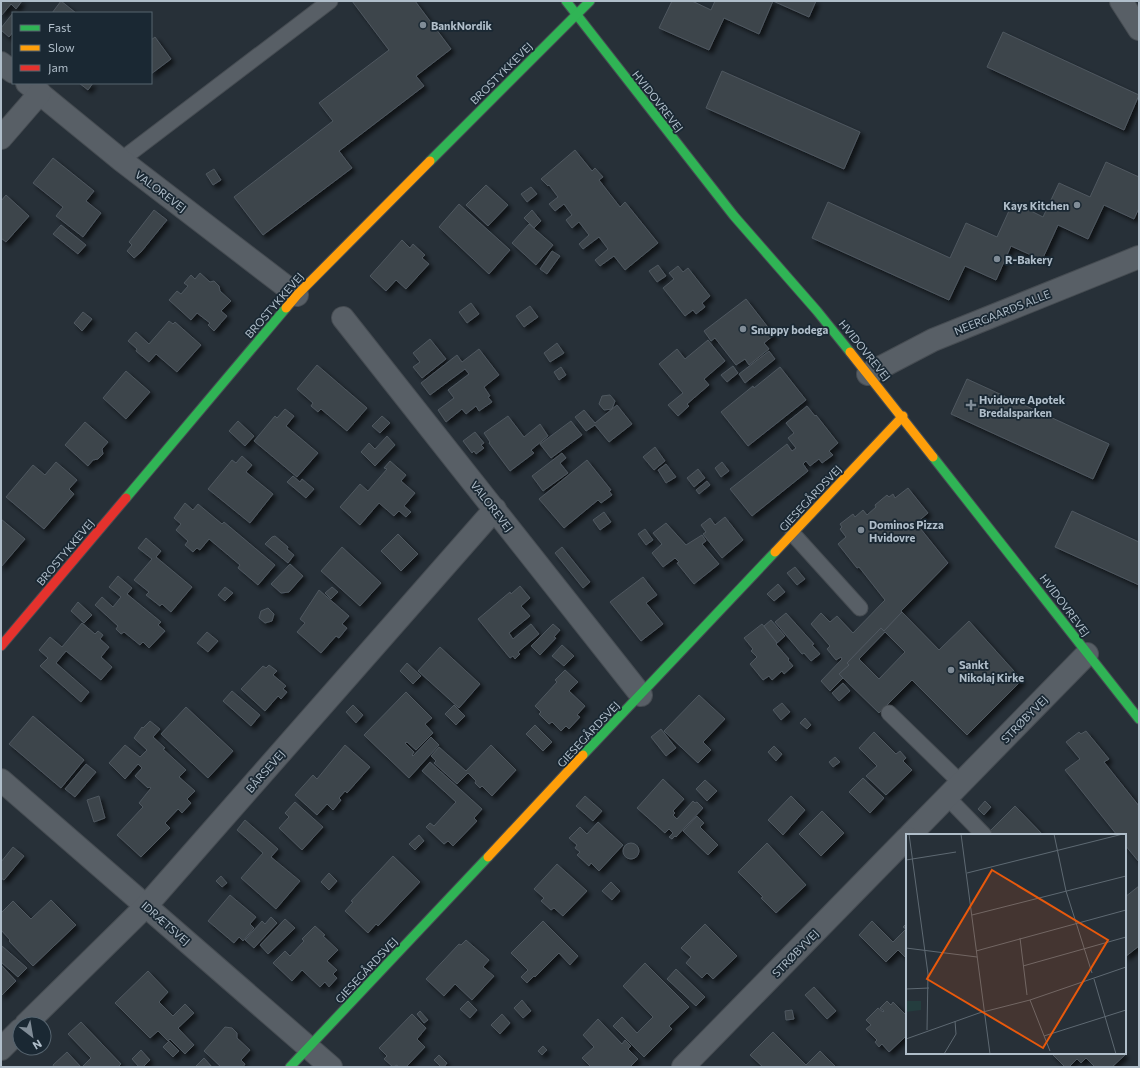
<svg xmlns="http://www.w3.org/2000/svg" width="1140" height="1068" font-family="Commissioner,sans-serif">
  <style>
    .building { fill: #3d444b; stroke: #4f5860; fill-rule: evenodd; filter: url(#shadow) }
    .lines { fill: none; stroke-linecap: round; stroke-linejoin: round }
    .lane-casing { stroke: #464c52; stroke-width: 17 }
    .street-casing { stroke: #464c52; stroke-width: 24 }
    .fast-casing { stroke: #464c52; stroke-width: 11 }
    .slow-casing { stroke: #464c52; stroke-width: 11 }
    .jam-casing { stroke: #464c52; stroke-width: 11 }
    .lane { stroke: #585f66; stroke-width: 15 }
    .street { stroke: #585f66; stroke-width: 22 }
    .fast { stroke: #30b455; stroke-width: 9 }
    .slow { stroke: #ff9f0a; stroke-width: 9 }
    .jam { stroke: #e5322d; stroke-width: 9 }
    .poi-dot { fill: #808c97; stroke: #1a2833; stroke-width: 1.5 }
    .labels { text-anchor: middle; dominant-baseline: central; stroke-width: 3.5; stroke-linejoin: round; paint-order: stroke }
    .poi-label { font-size: 11px; font-weight: bold; fill: #b0beca; stroke: #1a2833; text-anchor: start }
    .street-label { font-size: 11px; fill: #b0beca; stroke: #1a2833 }
    .inset-road { fill: none; stroke: #5e6972; stroke-width: 1 }
    .view { fill: #e8590c; fill-opacity: 0.15; stroke: #e8590c; stroke-width: 2 }
    .inset-edge { fill: none; stroke: #b0beca; stroke-width: 2 }
  </style>
  <defs>
    <filter id="shadow"><feDropShadow dx="3.5" dy="3.5" stdDeviation="2" flood-color="#0009"/></filter>
  </defs>
  <rect width="100%" height="100%" fill="#273038"/>
  <!-- building -->
  <g class="building">
    <polygon points="1,1 22,1 16,9 11,4 1,16"/>
    <polygon points="61,1 76,13 52,13"/>
    <polygon points="352,1 415,1 451,49 416,76 424,86 339,151 352,168 263,235 234,197 333,121 319,103 389,50"/>
    <polygon points="672,1 692,1 711,10 715,1 816,1 809,17 773,1 759,34 724,18 709,50 659,28"/>
    <polygon points="13,13 13,32 9,37 1,30 1,28"/>
    <polygon points="1003,32 1139,95 1124,130 987,67"/>
    <polygon points="155,37 171,59 151,74 151,40"/>
    <polygon points="722,71 860,132 844,169 706,108"/>
    <polygon points="79,83 93,83 88,90"/>
    <polygon points="575,150 592,171 595,168 603,177 599,180 620,207 625,202 658,243 625,270 614,256 600,266 595,260 608,249 599,237 583,249 579,244 589,235 579,222 572,228 566,220 572,215 564,204 555,211 549,204 558,197 549,185 548,186 541,179"/>
    <polygon points="53,158 94,191 86,201 101,213 83,237 56,216 63,207 33,183"/>
    <polygon points="1106,162 1139,177 1139,208 1134,219 1104,205 1088,239 1058,225 1042,260 1011,246 996,280 965,266 949,300 812,238 828,202 950,258 966,223 997,237 1013,202 1043,217 1059,183 1090,197"/>
    <polygon points="214,169 221,180 213,185 206,174"/>
    <polygon points="486,185 508,205 488,226 466,205"/>
    <polygon points="531,187 537,194 527,202 521,194"/>
    <polygon points="6,195 29,216 6,242 1,238 1,201"/>
    <polygon points="459,204 510,250 489,274 439,227"/>
    <polygon points="154,210 167,220 141,252 134,258 127,251 132,245 129,242"/>
    <polygon points="532,210 541,221 534,228 524,218"/>
    <polygon points="529,224 553,245 536,265 512,243"/>
    <polygon points="61,225 86,245 78,254 53,234"/>
    <polygon points="402,240 410,248 413,244 425,255 422,258 429,264 406,289 396,280 386,291 370,276"/>
    <polygon points="552,251 560,256 547,274 540,269"/>
    <polygon points="658,265 666,276 657,282 649,271"/>
    <polygon points="678,266 683,272 688,268 710,296 702,303 705,307 696,314 693,310 685,316 663,288 674,279 669,273"/>
    <polygon points="200,273 210,282 214,281 219,286 220,291 231,301 221,311 227,316 214,331 208,325 210,323 197,313 191,320 169,300 177,291 181,294 188,286 184,283 191,275 195,279"/>
    <polygon points="746,299 774,335 764,343 769,349 749,365 745,359 736,365 715,338 711,341 704,331"/>
    <polygon points="471,303 479,314 467,323 459,312"/>
    <polygon points="530,306 538,317 524,327 516,316"/>
    <polygon points="83,312 92,319 82,331 74,323"/>
    <polygon points="169,321 173,324 175,322 201,345 177,372 156,354 149,362 136,351 137,349 128,341 136,332 149,344"/>
    <polygon points="430,339 446,359 422,378 413,367 420,362 413,353"/>
    <polygon points="708,340 725,361 704,379 709,385 687,404 689,406 678,416 668,405 683,393 659,364 677,349 685,359"/>
    <polygon points="557,343 564,353 550,362 544,353"/>
    <polygon points="479,349 499,375 484,387 490,396 488,397 492,402 479,411 476,406 466,414 462,409 446,422 438,410 454,398 448,390 469,374 465,369 430,395 421,383 457,355 462,362"/>
    <polygon points="769,351 775,359 745,383 739,374"/>
    <polygon points="317,365 367,408 347,431 321,409 318,412 311,406 313,403 297,389"/>
    <polygon points="733,366 738,373 727,382 721,375"/>
    <polygon points="561,367 566,375 559,380 554,372"/>
    <polygon points="780,367 806,400 748,446 721,412 753,386 754,388"/>
    <polygon points="126,371 150,392 126,419 103,398"/>
    <polygon points="967,379 1109,444 1093,479 951,414"/>
    <polygon points="610,395 615,401 612,409 604,410 599,404 602,396"/>
    <polygon points="617,405 632,424 609,442 595,425 586,431 575,417 584,410 595,423"/>
    <polygon points="807,406 815,416 816,415 838,443 829,451 833,455 822,463 819,459 810,466 806,461 803,464 808,471 752,516 730,489 787,444 792,451 796,448 788,438 794,433 786,423"/>
    <polygon points="285,409 294,416 286,426 318,453 297,477 254,441 275,416 277,418"/>
    <polygon points="382,416 390,423 380,433 372,426"/>
    <polygon points="508,416 524,437 540,424 548,436 531,450 534,453 510,471 489,443 490,442 484,433"/>
    <polygon points="238,421 254,436 245,446 229,431"/>
    <polygon points="571,421 582,435 551,458 540,444"/>
    <polygon points="85,422 108,442 102,449 103,454 98,459 93,460 88,466 65,445"/>
    <polygon points="475,432 484,443 481,445 484,448 476,454 474,451 472,453 463,441"/>
    <polygon points="387,436 395,445 375,466 361,452 369,443 375,449"/>
    <polygon points="655,447 665,461 654,470 643,457"/>
    <polygon points="562,453 566,458 560,463 568,473 543,491 532,476"/>
    <polygon points="242,456 252,465 246,472 273,494 250,523 208,489 232,460 236,463"/>
    <polygon points="587,460 611,490 609,491 612,495 601,503 598,500 564,528 539,499"/>
    <polygon points="390,461 406,475 401,481 415,493 404,506 411,512 406,517 399,511 394,516 379,503 360,525 340,507 360,484 368,491 387,469 384,468"/>
    <polygon points="56,462 77,480 69,489 74,494 44,529 6,497 33,465 45,475"/>
    <polygon points="722,462 729,471 721,477 715,468"/>
    <polygon points="666,464 676,477 666,483 658,470"/>
    <polygon points="698,469 705,478 694,487 687,478"/>
    <polygon points="293,476 300,482 302,479 314,489 306,498 287,482"/>
    <polygon points="707,481 710,485 699,494 696,490"/>
    <polygon points="908,488 928,513 916,523 948,563 901,611 902,612 884,631 881,628 847,663 849,665 839,674 843,678 830,691 821,681 842,659 841,657 836,660 827,649 830,646 811,624 821,613 830,622 837,616 853,633 885,600 859,567 857,568 838,544 846,537 840,529 842,527 840,524 853,514 855,517 863,510 867,515 876,507 875,505 887,495 889,497 893,494 895,498"/>
    <polygon points="185,503 193,510 198,504 222,524 224,522 275,565 258,585 238,568 240,565 209,539 200,550 197,548 193,552 185,545 188,541 176,530 181,524 174,518"/>
    <polygon points="1072,511 1139,542 1139,585 1055,547"/>
    <polygon points="604,512 611,522 600,530 593,520"/>
    <polygon points="725,517 743,540 722,558 703,534 706,532 701,525 710,518 715,525"/>
    <polygon points="1,519 25,539 1,567"/>
    <polygon points="666,523 686,545 702,535 706,541 702,544 719,564 694,584 677,563 679,562 675,558 663,567 652,553 662,544 653,533"/>
    <polygon points="645,529 653,540 646,545 638,534"/>
    <polygon points="398,534 418,554 401,571 381,551"/>
    <polygon points="275,536 288,547 287,549 294,555 288,563 265,544 272,537"/>
    <polygon points="146,538 161,551 156,557 192,587 171,612 162,604 160,606 146,595 149,592 134,580 152,559 138,548"/>
    <polygon points="342,547 381,583 360,606 321,571"/>
    <polygon points="562,547 590,582 583,588 555,553"/>
    <polygon points="290,564 303,576 289,592 281,593 271,584"/>
    <polygon points="795,567 805,579 797,585 787,573"/>
    <polygon points="118,576 132,588 127,594 161,622 158,625 165,631 149,648 143,642 140,645 124,632 121,634 116,629 118,626 95,605 102,597 113,607 121,597 109,587"/>
    <polygon points="643,577 657,595 646,603 663,624 641,641 610,602"/>
    <polygon points="778,584 785,592 774,601 767,594"/>
    <polygon points="520,586 530,598 521,606 530,616 509,633 513,639 531,624 539,634 518,652 520,654 515,659 513,656 510,658 478,619 510,592 511,594"/>
    <polygon points="225,587 233,593 225,601 218,595"/>
    <polygon points="332,587 338,592 331,599 325,593"/>
    <polygon points="319,590 349,616 342,624 347,628 339,638 336,636 321,653 297,632 305,623 300,619"/>
    <polygon points="78,602 92,615 84,623 71,611"/>
    <polygon points="268,608 274,614 272,621 265,623 259,618 261,611"/>
    <path d="M902,612l37,38 30,-29 53,59 -55,55 -55,-55 -33,33 -40,-39 10,-9 -2,-2 34,-35 3,3zM885,632l20,20 -26,27 -20,-20z"/>
    <polygon points="786,613 814,644 812,645 820,654 811,661 804,653 802,654 775,622"/>
    <polygon points="771,620 785,636 777,643 764,626"/>
    <polygon points="82,623 95,634 98,631 103,635 100,639 109,647 101,657 112,667 101,680 66,651 56,663 89,692 81,702 40,666 48,658 39,650 50,637 62,647"/>
    <polygon points="553,624 560,630 554,637 556,638 540,655 531,646"/>
    <polygon points="762,624 777,643 776,644 789,659 788,660 793,666 784,674 782,671 772,680 769,676 763,680 750,664 757,657 751,651 753,649 744,638"/>
    <polygon points="207,632 218,641 208,652 197,643"/>
    <polygon points="562,645 574,656 564,666 552,656"/>
    <polygon points="440,647 480,684 459,708 418,671"/>
    <polygon points="407,663 421,676 413,684 400,671"/>
    <polygon points="269,665 277,671 273,675 286,686 283,689 287,692 281,699 278,696 265,711 241,689 263,666 266,668"/>
    <polygon points="565,670 578,682 569,691 585,706 577,715 580,717 569,729 566,726 561,731 552,722 549,724 539,714 541,712 535,706 557,682 555,680"/>
    <polygon points="843,683 850,691 839,701 832,693"/>
    <polygon points="232,691 260,715 251,726 223,701"/>
    <polygon points="406,692 432,718 425,724 433,733 416,750 407,742 405,743 414,752 412,755 413,756 431,737 439,745 409,778 364,735"/>
    <polygon points="699,695 725,719 703,742 711,750 698,763 664,731"/>
    <polygon points="782,703 790,712 781,720 773,710"/>
    <polygon points="353,705 363,715 356,723 346,712"/>
    <polygon points="454,705 465,716 456,725 445,714"/>
    <polygon points="186,707 233,751 208,778 161,734"/>
    <polygon points="33,716 84,760 61,788 9,744"/>
    <polygon points="805,718 811,725 807,729 800,723"/>
    <polygon points="150,721 160,729 153,737 165,748 163,749 186,770 179,777 195,791 187,799 191,803 182,813 178,809 165,823 170,828 141,857 117,835 143,807 139,803 151,788 149,787 148,788 135,776 142,768 138,764 125,779 109,763 125,745 140,757 147,750 134,738 142,727 143,728"/>
    <polygon points="535,725 552,742 543,751 526,734"/>
    <polygon points="661,729 676,748 666,756 651,737"/>
    <polygon points="1086,731 1109,759 1104,762 1139,806 1139,862 1125,845 1125,835 1117,835 1065,770 1080,759 1066,742 1079,732 1081,734"/>
    <polygon points="874,732 896,754 900,751 906,758 903,761 912,770 886,795 866,776 877,766 859,748"/>
    <polygon points="345,745 370,767 347,793 345,791 339,798 341,800 333,810 327,804 317,815 295,795 313,775 317,779"/>
    <polygon points="491,745 516,770 492,796 482,786 480,788 475,783 476,781 468,773 457,784 434,763 436,761 431,756 439,747 466,771"/>
    <polygon points="774,746 782,754 776,761 768,752"/>
    <polygon points="835,757 840,762 833,767 829,762"/>
    <polygon points="430,762 482,809 474,818 477,821 453,846 448,841 444,844 426,827 430,823 434,826 456,802 422,771"/>
    <polygon points="86,764 96,772 75,797 65,789"/>
    <polygon points="863,778 884,798 870,813 849,792"/>
    <polygon points="663,779 684,799 673,811 675,813 673,815 677,819 693,801 695,803 697,802 703,808 676,837 675,836 672,839 669,837 673,833 669,829 665,833 637,808"/>
    <polygon points="705,780 717,791 707,801 696,789"/>
    <polygon points="99,796 105,818 94,822 87,800"/>
    <polygon points="585,796 602,811 593,821 576,806"/>
    <polygon points="791,796 805,810 783,835 768,820"/>
    <polygon points="985,801 991,807 984,815 978,809"/>
    <polygon points="295,802 323,827 302,850 279,828 289,817 285,813"/>
    <polygon points="1015,806 1043,835 992,835 989,832"/>
    <polygon points="822,811 844,833 821,856 799,834"/>
    <polygon points="697,816 704,823 700,827 718,845 708,855 683,831"/>
    <polygon points="245,820 278,849 271,857 300,881 276,909 241,878 263,853 237,830"/>
    <polygon points="598,822 623,845 599,871 591,863 589,866 577,855 580,852 575,848 577,845 569,838 580,827 587,834"/>
    <polygon points="419,835 424,841 415,850 409,844"/>
    <polygon points="767,843 806,885 776,913 761,898 763,897 738,872"/>
    <circle cx="631" cy="851" r="8"/>
    <polygon points="13,847 24,856 4,880 1,878 1,862"/>
    <polygon points="393,856 420,882 378,926 376,924 368,933 345,911 353,902 351,901"/>
    <polygon points="557,864 587,891 563,916 554,908 551,910 541,901 544,898 534,889"/>
    <polygon points="329,873 337,881 329,890 321,882"/>
    <polygon points="221,876 227,883 222,887 216,881"/>
    <polygon points="611,882 620,891 612,900 602,891"/>
    <polygon points="1139,886 1139,946 1125,957 1125,897"/>
    <polygon points="230,895 256,917 250,924 254,928 243,941 239,937 234,943 208,921"/>
    <polygon points="51,900 76,925 33,966 9,941 10,940 1,930 1,913 13,901 31,919"/>
    <polygon points="271,917 277,923 254,948 245,940 262,921 265,924"/>
    <polygon points="285,919 295,928 268,954 260,945"/>
    <polygon points="543,921 578,956 570,965 559,953 535,977 534,976 527,983 521,977 528,970 511,953"/>
    <polygon points="872,921 893,942 906,929 903,927 907,923 907,959 898,950 886,962 859,935"/>
    <polygon points="705,924 737,956 713,979 707,973 702,978 686,963 691,957 681,948"/>
    <polygon points="315,926 325,935 323,936 338,950 327,961 337,970 333,974 337,978 329,987 325,982 320,987 302,970 292,981 273,963 285,951 290,956 304,941 302,939"/>
    <polygon points="466,940 489,960 483,967 494,976 472,1000 455,984 444,996 426,979 459,944 461,945"/>
    <polygon points="2,946 27,968 18,977 1,962"/>
    <polygon points="645,963 689,1007 669,1026 672,1029 644,1057 613,1026 622,1017 637,1033 653,1017 623,986"/>
    <polygon points="1,965 16,981 1,996"/>
    <polygon points="676,969 705,997 696,1006 667,979"/>
    <polygon points="148,971 168,992 159,1002 173,1016 185,1004 194,1013 178,1028 194,1045 185,1054 170,1039 168,1041 158,1031 150,1038 115,1003"/>
    <polygon points="814,987 836,1011 827,1019 805,995"/>
    <polygon points="522,1000 531,1011 523,1018 514,1008"/>
    <polygon points="468,1001 477,1010 470,1018 460,1009"/>
    <polygon points="887,1001 891,1005 893,1002 907,1016 907,1040 905,1037 889,1052 882,1044 879,1047 875,1042 877,1040 866,1029 871,1025 866,1020 878,1008 883,1012 884,1011 880,1008"/>
    <polygon points="792,1010 794,1019 786,1020 785,1011"/>
    <polygon points="420,1011 428,1020 424,1023 417,1014"/>
    <polygon points="412,1014 426,1028 417,1039 425,1047 406,1067 398,1067 397,1065 393,1067 384,1059 387,1056 379,1048"/>
    <polygon points="502,1014 510,1023 500,1034 491,1025"/>
    <polygon points="598,1019 622,1044 625,1040 631,1046 628,1049 638,1059 630,1067 591,1067 582,1058 594,1047 583,1035"/>
    <polygon points="81,1022 121,1064 118,1067 82,1067 91,1058 68,1034"/>
    <polygon points="225,1027 232,1028 237,1033 237,1038 250,1050 241,1060 245,1064 243,1067 221,1067 204,1051"/>
    <polygon points="773,1032 806,1065 820,1051 836,1067 763,1067 750,1055"/>
    <polygon points="169,1041 179,1051 173,1057 163,1047"/>
    <polygon points="543,1046 547,1050 542,1055 538,1051"/>
    <polygon points="141,1050 150,1060 143,1067 139,1067 132,1059"/>
    <polygon points="67,1052 81,1067 54,1067 53,1065"/>
    <polygon points="1051,1053 1123,1053 1125,1055 1112,1067 1095,1067 1086,1058 1081,1063 1077,1059 1069,1067 1065,1067"/>
    <polygon points="439,1055 447,1063 444,1067 441,1067 434,1060"/>
    <polygon points="204,1058 212,1067 195,1067"/>
  </g>
  <g class="lines">
    <defs>
      <g id="lane">
        <polyline points="121,160 330,1"/>
        <polyline points="793,534 860,608"/>
        <polyline points="889,713 961,783"/>
        <polyline points="947,797 984,835"/>
      </g>
      <g id="street">
        <polyline points="1121,1 1139,29"/>
        <polyline points="1,63 13,72"/>
        <polyline points="27,83 121,160 297,295"/>
        <polyline points="1,138 40,93"/>
        <polyline points="343,318 641,695"/>
        <polyline points="868,374 933,340 1139,257"/>
        <polyline points="1,780 331,1067"/>
        <polyline points="910,835 1087,654"/>
        <polyline points="26,1024 146,906 495,509"/>
        <polyline points="1,1049 20,1030"/>
        <polyline points="683,1067 907,838"/>
      </g>
      <g id="fast">
        <polyline points="566,1 734,216 817,311 850,352"/>
        <polyline points="430,161 590,1"/>
        <polyline points="933,457 1139,719"/>
        <polyline points="126,498 286,308"/>
        <polyline points="583,755 775,552"/>
        <polyline points="290,1067 488,857"/>
      </g>
      <g id="slow">
        <polyline points="286,308 297,295 430,161"/>
        <polyline points="850,352 933,457"/>
        <polyline points="775,552 903,416"/>
        <polyline points="488,857 583,755"/>
      </g>
      <polyline id="jam" points="1,646 126,498"/>
    </defs>
    <!-- lane casing -->
    <use href="#lane" class="lane-casing"/>
    <!-- street casing -->
    <use href="#street" class="street-casing"/>
    <!-- fast casing -->
    <use href="#fast" class="fast-casing"/>
    <!-- slow casing -->
    <use href="#slow" class="slow-casing"/>
    <!-- jam casing -->
    <use href="#jam" class="jam-casing"/>
    <!-- lane -->
    <use href="#lane" class="lane"/>
    <!-- street -->
    <use href="#street" class="street"/>
    <!-- fast -->
    <use href="#fast" class="fast"/>
    <!-- slow -->
    <use href="#slow" class="slow"/>
    <!-- jam -->
    <use href="#jam" class="jam"/>
  </g>
  <!-- markers -->
  <g class="poi-dot">
    <circle cx="423" cy="25" r="4"/>
    <circle cx="1077" cy="205" r="4"/>
    <circle cx="997" cy="259" r="4"/>
    <circle cx="743" cy="329" r="4"/>
    <path d="M969 399h4v4h4v4h-4v4h-4v-4h-4v-4h4z"/>
    <circle cx="861" cy="530" r="4"/>
    <circle cx="951" cy="670" r="4"/>
  </g>
  <g class="labels">
    <!-- poi labels -->
    <g class="poi-label">
      <text x="431" y="25">BankNordik</text>
      <text x="1069" y="205" text-anchor="end">Kays Kitchen</text>
      <text x="1005" y="259">R-Bakery</text>
      <text x="751" y="329">Snuppy bodega</text>
      <text x="979" y="399">Hvidovre Apotek<tspan x="979" dy="13">Bredalsparken</tspan></text>
      <text x="869" y="524">Dominos Pizza<tspan x="869" dy="13">Hvidovre</tspan></text>
      <text x="959" y="664">Sankt<tspan x="959" dy="13">Nikolaj Kirke</tspan></text>
    </g>
    <!-- street labels -->
    <g class="street-label">
      <text transform="translate(501 73) rotate(-45)">BROSTYKKEVEJ</text>
      <text transform="translate(658 101) rotate(52)">HVIDOVREVEJ</text>
      <text transform="translate(161 191) rotate(37)">VALOREVEJ</text>
      <text transform="translate(274 305) rotate(-49)">BROSTYKKEVEJ</text>
      <text transform="translate(1002 312) rotate(-22)">NEERGAARDS ALLE</text>
      <text transform="translate(865 350) rotate(51)">HVIDOVREVEJ</text>
      <text transform="translate(810 498) rotate(-47)">GIESEGÅRDSVEJ</text>
      <text transform="translate(492 506) rotate(52)">VALOREVEJ</text>
      <text transform="translate(65 552) rotate(-50)">BROSTYKKEVEJ</text>
      <text transform="translate(1065 605) rotate(53)">HVIDOVREVEJ</text>
      <text transform="translate(1024 719) rotate(-46)">STRØBYVEJ</text>
      <text transform="translate(588 734) rotate(-47)">GIESEGÅRDSVEJ</text>
      <text transform="translate(265 771) rotate(-49)">BÅRSEVEJ</text>
      <text transform="translate(166 923) rotate(41)">IDRÆTSVEJ</text>
      <text transform="translate(795 953) rotate(-46)">STRØBYVEJ</text>
      <text transform="translate(366 970) rotate(-47)">GIESEGÅRDSVEJ</text>
    </g>
  </g>
  <!-- overview -->
  <g transform="translate(906 834)">
    <rect width="220" height="220" fill="#273038"/>
    <path d="M0,167h15v9l-15,2z" fill="#243d3e"/>
    <path class="inset-road" d="M3,0l19,140 -1,56M55,0l29,220M148,0l12,57 26,82M0,26l50,-8M61,39l156,-39M66,81l154,-39M114,104l7,57M0,114l71,9M70,117l150,-41M117,132l103,-29M188,145l22,75M0,155l23,-1M124,166l20,51M138,202l82,-26M0,205l73,-26 51,-13 96,-33M38,220l12,-20 -1,-13"/>
    <path class="view" d="M86,36l116,70 -65,108 -116,-69z"/>
    <rect width="220" height="220" class="inset-edge"/>
  </g>
  <!-- border -->
  <rect width="1140" height="1068" fill="none" stroke="#b0beca" stroke-width="4"/>
  <!-- legend -->
  <rect x="12" y="12" width="140" height="72" fill="#1a2833" stroke="#56646f"/>
  <rect x="20" y="25" width="20" height="6" fill="#30b455" stroke="#56646f"/>
  <text x="48" y="32" font-size="12" fill="#b0beca">Fast</text>
  <rect x="20" y="45" width="20" height="6" fill="#ff9f0a" stroke="#56646f"/>
  <text x="48" y="52" font-size="12" fill="#b0beca">Slow</text>
  <rect x="20" y="65" width="20" height="6" fill="#e5322d" stroke="#56646f"/>
  <text x="48" y="72" font-size="12" fill="#b0beca">Jam</text>
  <!-- north arrow -->
  <g transform="translate(32 1036) rotate(149)"><circle r="19" fill="#1a2833" stroke="#56646f"/>
  <path d="M0-3L7 15L0 10L-7 15Z" fill="#808c97"/>
  <text y="-6" font-size="11" font-weight="bold" text-anchor="middle" fill="#b0beca">N</text>
  </g>
</svg>
